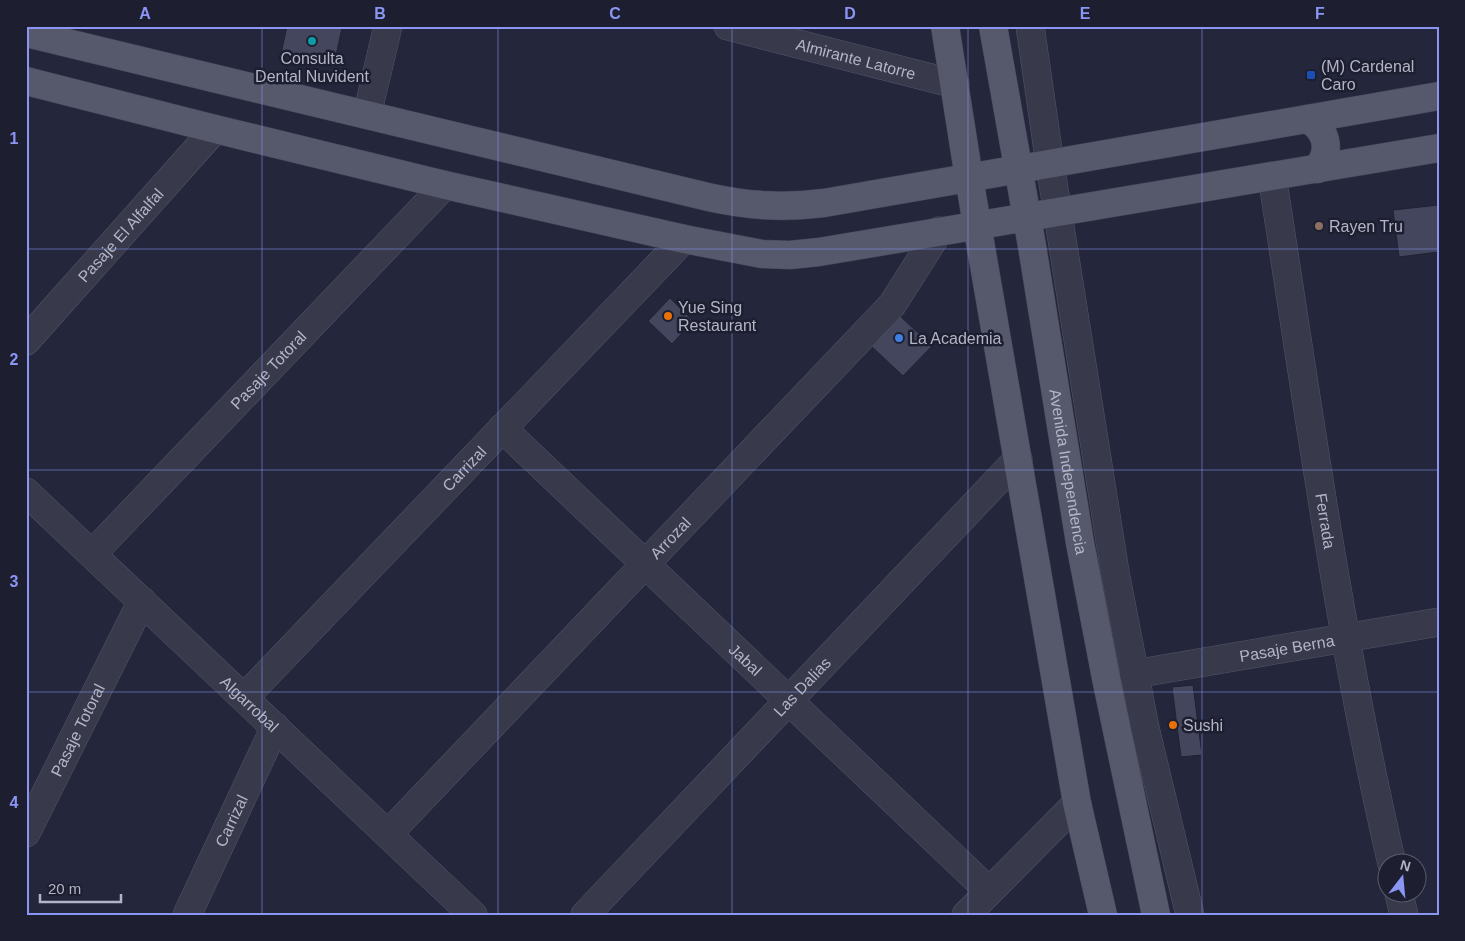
<svg xmlns="http://www.w3.org/2000/svg" width="1465" height="941" font-family="Helvetica,sans-serif">
  <style>
    .building { fill: #43465d; stroke: #1f2133 }
    .lines { fill: none; stroke-linecap: round; stroke-linejoin: round }
    .minor-casing { stroke: #535567; stroke-width: 29 }
    .major-casing { stroke: #414355; stroke-width: 29 }
    .minor { stroke: #383a4c; stroke-width: 28 }
    .major { stroke: #56596c; stroke-width: 28 }
    .grid { fill: none; stroke: #8b95f4; stroke-width: 1; stroke-opacity: 0.55 }
    .culture-dot { fill: #0f9aa8; stroke: #1d1f31; stroke-width: 2 }
    .transit-dot { fill: #1a4fb4; stroke: #1d1f31; stroke-width: 2 }
    .education-dot { fill: #8d6e63; stroke: #1d1f31; stroke-width: 2 }
    .food-dot { fill: #e8710a; stroke: #1d1f31; stroke-width: 2 }
    .shop-dot { fill: #3f7fe0; stroke: #1d1f31; stroke-width: 2 }
    .labels { text-anchor: middle; dominant-baseline: central; stroke-width: 5; stroke-linejoin: round; paint-order: stroke }
    .poi-label { font-size: 16px; fill: #b3b5c7; stroke: #1d1f31; text-anchor: start }
    .street-label { font-size: 16px; fill: #b3b5c7; stroke: #1d1f31 }
    .neatline { fill: none; stroke: #8b95f4; stroke-width: 2 }
    .grid-label { font-size: 16px; text-anchor: middle; font-weight: bold; fill: #8b95f4 }
  </style>
  <rect width="100%" height="100%" fill="#24273c"/>
  <!-- building -->
  <g class="building">
    <polygon points="287,26 342,28 334,65 281,54"/>
    <polygon points="1439,205 1439,252 1399,257 1393,210"/>
    <polygon points="670,298 693,321 672,344 648,321"/>
    <polygon points="899,315 932,346 903,376 870,345"/>
    <polygon points="1193,685 1202,755 1181,757 1172,687"/>
  </g>
  <g class="lines">
    <defs>
      <g id="minor">
        <path id="s1" d="M728,26l227,58"/>
        <polyline points="1030,26 1050,164 1115,572 1145,728 1190,915"/>
        <polyline points="367,115 388,26"/>
        <path id="s2" d="M1272,176c36,230 67,461 120,688"/>
        <path id="s3" d="M26,341l189,-212"/>
        <path id="s4" d="M502,428l487,463"/>
        <path id="s5" d="M26,492l447,423"/>
        <path id="s6" d="M92,554l353,-369"/>
        <path id="s7" d="M1134,674l305,-52"/>
        <path id="s8" d="M244,698l440,-459"/>
        <path id="s9" d="M26,833l116,-232"/>
        <path id="s10" d="M388,834l504,-529 47,-74"/>
        <polyline points="1399,894 1404,915"/>
        <path id="s11" d="M187,915l88,-188"/>
        <path id="s12" d="M585,915l433,-456"/>
        <polyline points="966,915 1077,803"/>
      </g>
      <g id="major">
        <polyline points="945,26 969,178 1077,803 1103,915"/>
        <path id="s13" d="M993,26l39,220 48,297 27,140 49,232"/>
        <path d="M26,33l682,164c41,9 75,11 116,6l615,-107"/>
        <polyline points="26,81 215,129 445,185 684,239 762,254 790,255 819,252 1439,148"/>
        <path d="M1308,119c19,12 24,31 9,50"/>
      </g>
    </defs>
    <!-- minor casing -->
    <use href="#minor" class="minor-casing"/>
    <!-- major casing -->
    <use href="#major" class="major-casing"/>
    <!-- minor -->
    <use href="#minor" class="minor"/>
    <!-- major -->
    <use href="#major" class="major"/>
  </g>
  <!-- grid -->
  <path class="grid" d="M262,26v889M498,26v889M732,26v889M968,26v889M1202,26v889M26,249h1413M26,470h1413M26,692h1413"/>
  <!-- markers -->
  <circle class="culture-dot" cx="312" cy="41" r="5"/>
  <rect class="transit-dot" x="1306" y="70" width="10" height="10" rx="2.5"/>
  <circle class="education-dot" cx="1319" cy="226" r="5"/>
  <g class="food-dot">
    <circle cx="668" cy="316" r="5"/>
    <circle cx="1173" cy="725" r="5"/>
  </g>
  <circle class="shop-dot" cx="899" cy="338" r="5"/>
  <g class="labels">
    <!-- poi labels -->
    <g class="poi-label">
      <text x="312" y="58" text-anchor="middle">Consulta<tspan x="312" dy="18">Dental Nuvident</tspan></text>
      <text x="1321" y="66">(M) Cardenal<tspan x="1321" dy="18">Caro</tspan></text>
      <text x="1329" y="226">Rayen Tru</text>
      <text x="678" y="307">Yue Sing<tspan x="678" dy="18">Restaurant</tspan></text>
      <text x="909" y="338">La Academia</text>
      <text x="1183" y="725">Sushi</text>
    </g>
    <!-- street labels -->
    <g class="street-label">
      <text stroke="none"><textPath href="#s1" startOffset="132">Almirante Latorre</textPath></text>
      <text stroke="none"><textPath href="#s3" startOffset="142">Pasaje El Alfalfal</textPath></text>
      <text stroke="none"><textPath href="#s6" startOffset="255">Pasaje Totoral</textPath></text>
      <text stroke="none"><textPath href="#s8" startOffset="318">Carrizal</textPath></text>
      <text stroke="none"><textPath href="#s13" startOffset="452">Avenida Independencia</textPath></text>
      <text stroke="none"><textPath href="#s2" startOffset="349">Ferrada</textPath></text>
      <text stroke="none"><textPath href="#s10" startOffset="409">Arrozal</textPath></text>
      <text stroke="none"><textPath href="#s7" startOffset="155">Pasaje Berna</textPath></text>
      <text stroke="none"><textPath href="#s4" startOffset="336">Jabal</textPath></text>
      <text stroke="none"><textPath href="#s12" startOffset="315">Las Dalias</textPath></text>
      <text stroke="none"><textPath href="#s5" startOffset="308">Algarrobal</textPath></text>
      <text stroke="none"><textPath href="#s9" startOffset="115">Pasaje Totoral</textPath></text>
      <text stroke="none"><textPath href="#s11" startOffset="104">Carrizal</textPath></text>
    </g>
  </g>
  <!-- border -->
  <rect width="1465" height="941" fill="none" stroke="#1d1f31" stroke-width="55"/>
  <!-- north arrow -->
  <g transform="translate(1402 878) rotate(16)"><circle r="24" fill="#1d1f31" stroke="#595b6d"/>
  <path d="M0-4L9 19L0 12L-9 19Z" fill="#8b95f4"/>
  <text y="-8" font-size="14" font-weight="bold" text-anchor="middle" fill="#b3b5c7">N</text>
  </g>
  <!-- scale -->
  <path d="M40 894v8h81v-8" fill="none" stroke="#b3b5c7" stroke-width="2.5"/>
  <text x="48" y="894" font-size="15" fill="#b3b5c7" stroke="#1d1f31" stroke-width="4" paint-order="stroke">20 m</text>
  <rect x="28" y="28" width="1410" height="886" class="neatline"/>
  <g class="grid-label">
    <text x="145" y="19">A</text>
    <text x="380" y="19">B</text>
    <text x="615" y="19">C</text>
    <text x="850" y="19">D</text>
    <text x="1085" y="19">E</text>
    <text x="1320" y="19">F</text>
    <text x="14" y="144">1</text>
    <text x="14" y="365">2</text>
    <text x="14" y="587">3</text>
    <text x="14" y="808">4</text>
  </g>
</svg>
